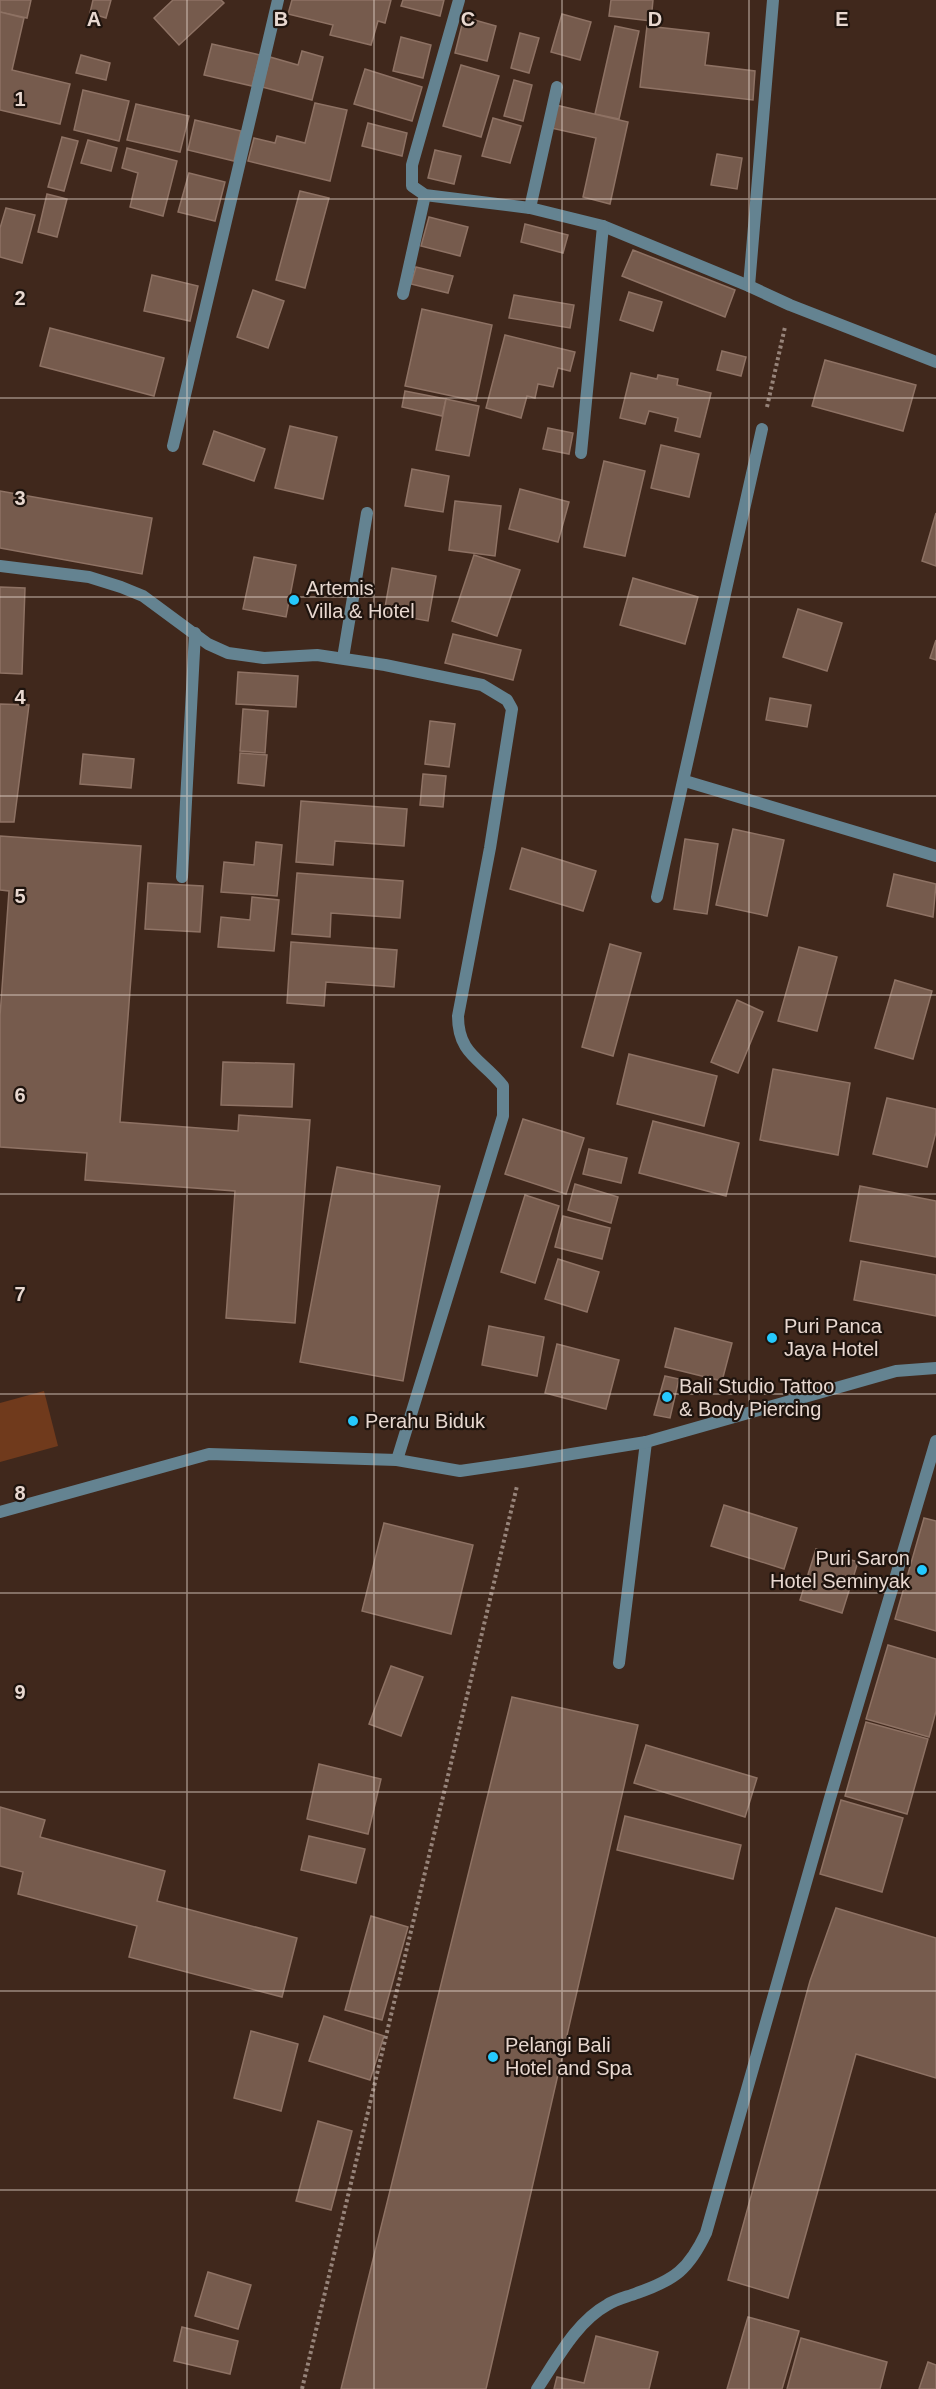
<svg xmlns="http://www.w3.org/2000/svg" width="936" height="2389" font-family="Helvetica,sans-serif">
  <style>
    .green { fill: #703a1c }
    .building { fill: #765b4d; stroke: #8e7264; stroke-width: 1.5 }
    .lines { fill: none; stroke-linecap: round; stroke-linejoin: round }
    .path { stroke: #97847a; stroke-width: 4; stroke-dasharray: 3 3; stroke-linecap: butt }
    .service { stroke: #648391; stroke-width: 12 }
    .minor { stroke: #648391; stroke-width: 12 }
    .grid { fill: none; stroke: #e8d8d0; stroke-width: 1.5; stroke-opacity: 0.55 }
    .poi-dot { fill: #25c9fe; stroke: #1f140e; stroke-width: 2 }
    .labels { text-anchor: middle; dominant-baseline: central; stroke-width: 4.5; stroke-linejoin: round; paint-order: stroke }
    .poi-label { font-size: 20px; fill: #e8d8d0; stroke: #1f140e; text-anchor: start }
    .grid-label { font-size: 20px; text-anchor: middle; font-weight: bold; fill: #e8d8d0; stroke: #1f140e; stroke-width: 4.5; stroke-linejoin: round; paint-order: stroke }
  </style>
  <rect width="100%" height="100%" fill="#40281c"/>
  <!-- green -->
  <polygon class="green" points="44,1391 58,1446 0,1462 0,1403"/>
  <!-- building -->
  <g class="building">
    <polygon points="0,0 31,0 27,18 0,12"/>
    <polygon points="93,0 111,0 106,18 90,13"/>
    <polygon points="173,0 221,0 224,3 179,45 154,18"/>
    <polygon points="292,0 391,0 385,23 378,21 371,45 330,35 333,25 288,14"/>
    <polygon points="403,0 444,0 440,16 401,6"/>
    <polygon points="611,0 653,0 651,21 609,16"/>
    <polygon points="0,12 24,18 12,70 70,84 60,124 0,110"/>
    <polygon points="562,14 591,22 580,60 551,52"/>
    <polygon points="464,17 496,26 487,61 455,53"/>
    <polygon points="615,26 639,31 619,119 595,114"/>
    <polygon points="647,26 709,33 705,65 755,71 753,100 640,87"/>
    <polygon points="520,33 539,38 529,73 511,68"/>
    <polygon points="401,37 431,45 423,78 393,71"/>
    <polygon points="212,44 260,55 252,86 204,75"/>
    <polygon points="302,51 323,57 312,100 262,87 270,57 298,65"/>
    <polygon points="81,55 110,63 106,80 76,73"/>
    <polygon points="461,65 499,76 481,137 443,126"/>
    <polygon points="365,69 422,87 412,121 354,104"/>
    <polygon points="514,80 532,85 523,121 504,116"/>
    <polygon points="83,90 129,101 119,141 74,130"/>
    <polygon points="315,103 347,110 330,181 248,161 254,138 275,143 277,136 305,143"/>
    <polygon points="136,104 189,116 180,152 127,140"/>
    <polygon points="556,105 628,122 610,204 583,197 596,138 551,128"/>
    <polygon points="493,118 521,126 510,163 482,156"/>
    <polygon points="195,120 241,131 234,161 188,150"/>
    <polygon points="368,123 407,133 402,156 362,146"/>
    <polygon points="62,137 78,141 64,191 48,187"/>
    <polygon points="88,140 117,148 111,171 81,163"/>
    <polygon points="127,148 177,161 163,216 130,207 138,173 122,168"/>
    <polygon points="435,150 461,156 454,184 428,178"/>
    <polygon points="717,154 742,158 737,189 711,185"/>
    <polygon points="189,173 225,182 215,221 178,212"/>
    <polygon points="300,191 329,198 305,288 276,280"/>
    <polygon points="47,194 67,199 57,237 38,232"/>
    <polygon points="6,208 35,215 22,263 0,257 0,228"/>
    <polygon points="429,217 468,227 460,256 421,246"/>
    <polygon points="525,224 568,235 563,253 521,242"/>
    <polygon points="633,250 735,290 725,317 622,276"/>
    <polygon points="416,267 453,276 448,293 411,284"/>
    <polygon points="152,275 198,286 190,321 144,311"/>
    <polygon points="253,290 284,301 268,348 237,337"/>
    <polygon points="629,292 662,302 653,331 620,320"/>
    <polygon points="514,295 574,305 570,328 509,318"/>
    <polygon points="422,309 492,325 476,401 405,386"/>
    <polygon points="50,328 164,358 154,396 40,366"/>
    <polygon points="505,335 575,352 570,371 558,368 553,387 538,384 535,398 527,396 521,418 486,408"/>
    <polygon points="722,351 746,357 741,376 717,370"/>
    <polygon points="825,360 916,385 903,431 812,406"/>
    <polygon points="631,373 657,379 658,375 678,379 677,385 711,393 700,437 675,431 678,418 649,411 645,424 620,418"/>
    <polygon points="405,391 446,399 442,416 402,407"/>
    <polygon points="446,399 479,406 469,456 436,450"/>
    <polygon points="290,426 337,437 323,499 275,488"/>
    <polygon points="548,428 573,433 569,454 543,449"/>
    <polygon points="214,431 265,449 254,481 203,464"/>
    <polygon points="661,445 699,454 689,497 651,488"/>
    <polygon points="604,461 645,471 625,556 584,547"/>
    <polygon points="412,469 449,476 443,512 405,506"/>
    <polygon points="520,489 569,502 558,542 509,529"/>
    <polygon points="0,491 152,518 142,574 0,548"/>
    <polygon points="455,501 501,506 495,556 449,550"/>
    <polygon points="936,513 936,566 922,561"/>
    <polygon points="474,555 520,570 497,636 452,621"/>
    <polygon points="254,557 296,565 286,617 243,609"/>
    <polygon points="392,568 436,576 428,621 384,613"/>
    <polygon points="633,578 698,597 685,644 620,625"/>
    <polygon points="0,587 25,588 22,674 0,673"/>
    <polygon points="798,609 842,623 827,671 783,657"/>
    <polygon points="453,634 521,650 513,680 445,663"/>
    <polygon points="936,640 936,660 930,658"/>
    <polygon points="238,672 298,676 296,707 236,704"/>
    <polygon points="770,698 811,705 807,727 766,720"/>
    <polygon points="0,704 29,705 14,822 0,822"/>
    <polygon points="243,709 268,711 265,753 240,751"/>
    <polygon points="430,721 455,724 449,767 425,764"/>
    <polygon points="240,753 267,755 264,786 238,783"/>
    <polygon points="83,754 134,759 131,788 80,784"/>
    <polygon points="423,774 446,776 443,807 420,805"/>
    <polygon points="301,801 407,809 404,846 335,841 333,865 296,862"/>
    <polygon points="733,829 784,840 767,916 716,905"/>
    <polygon points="0,836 141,846 120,1122 238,1131 239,1115 310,1120 295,1323 226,1318 235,1191 85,1180 87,1153 0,1147 0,1016 9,891 0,890"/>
    <polygon points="685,839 718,844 707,914 674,909"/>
    <polygon points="256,842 282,845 277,896 221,892 224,862 254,865"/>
    <polygon points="522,848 596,871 583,911 510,889"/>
    <polygon points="297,873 403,881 400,918 331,913 330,937 292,934"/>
    <polygon points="894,874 936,884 933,917 887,906"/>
    <polygon points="148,883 203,886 200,932 145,929"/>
    <polygon points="252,897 279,900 274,951 218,947 221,917 250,920"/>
    <polygon points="291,942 397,950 394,987 326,982 324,1006 287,1003"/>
    <polygon points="610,944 641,953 613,1056 582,1047"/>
    <polygon points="799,947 837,957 817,1031 778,1021"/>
    <polygon points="895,980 932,991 913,1059 875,1048"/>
    <polygon points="737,1000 763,1012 738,1073 711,1062"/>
    <polygon points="629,1054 717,1076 704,1126 617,1104"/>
    <polygon points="223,1062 294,1064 292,1107 221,1105"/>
    <polygon points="773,1069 850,1083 838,1155 760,1140"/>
    <polygon points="887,1098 936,1109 936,1132 927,1167 873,1154"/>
    <polygon points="523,1119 584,1138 566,1194 505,1174"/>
    <polygon points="653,1121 739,1143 726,1196 639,1173"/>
    <polygon points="589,1149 627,1158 621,1183 583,1174"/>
    <polygon points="337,1167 440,1186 403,1381 300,1362"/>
    <polygon points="575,1184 618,1197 611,1223 568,1210"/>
    <polygon points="860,1186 936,1201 936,1257 850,1241"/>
    <polygon points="525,1195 559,1206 535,1283 501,1272"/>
    <polygon points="563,1216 610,1228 602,1259 555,1247"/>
    <polygon points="558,1259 599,1272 587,1312 545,1299"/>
    <polygon points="861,1261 936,1275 936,1316 854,1300"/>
    <polygon points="489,1326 544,1337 537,1376 482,1365"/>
    <polygon points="675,1328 732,1343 722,1381 665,1367"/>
    <polygon points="557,1344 619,1360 606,1409 545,1393"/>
    <polygon points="665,1376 679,1379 670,1418 654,1415"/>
    <polygon points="724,1505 797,1528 784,1569 711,1546"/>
    <polygon points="924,1518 936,1521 936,1631 895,1619"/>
    <polygon points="384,1523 473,1545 451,1634 362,1611"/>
    <polygon points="816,1549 858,1562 842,1613 800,1600"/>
    <polygon points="888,1645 936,1659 936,1711 929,1737 866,1719"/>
    <polygon points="391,1666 423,1677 401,1736 369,1724"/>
    <polygon points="512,1697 638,1725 486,2389 341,2389"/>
    <polygon points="866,1722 928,1739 907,1814 845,1796"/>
    <polygon points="646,1745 757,1778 745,1817 634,1783"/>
    <polygon points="319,1764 381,1779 368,1834 307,1819"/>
    <polygon points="841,1800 903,1818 882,1892 820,1874"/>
    <polygon points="0,1807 45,1820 40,1837 165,1871 157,1901 297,1938 282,1997 129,1957 137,1926 18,1894 23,1872 0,1866"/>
    <polygon points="625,1816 741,1845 733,1879 617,1850"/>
    <polygon points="309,1836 365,1849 356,1883 301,1870"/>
    <polygon points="836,1908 936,1938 936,2078 856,2054 788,2298 728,2280 810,1981"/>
    <polygon points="371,1916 408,1927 382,2020 345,2010"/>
    <polygon points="324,2016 384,2036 370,2080 309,2061"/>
    <polygon points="251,2031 298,2044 281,2111 234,2098"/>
    <polygon points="318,2121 352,2131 331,2210 296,2201"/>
    <polygon points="208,2272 251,2285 238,2329 195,2316"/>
    <polygon points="748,2317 799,2331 782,2389 727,2389"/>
    <polygon points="182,2327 238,2341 230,2374 174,2361"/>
    <polygon points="596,2336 658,2352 649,2389 554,2389 557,2377 584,2383"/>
    <polygon points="801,2338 887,2362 880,2389 787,2389"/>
    <polygon points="928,2362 936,2365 936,2389 919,2389"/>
  </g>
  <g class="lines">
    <!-- path -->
    <g class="path">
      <polyline points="767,407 785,327"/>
      <polyline points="302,2389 517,1486"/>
    </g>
    <!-- service -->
    <g class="service">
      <polyline points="619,1663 646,1442"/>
      <path d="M537,2389c19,-28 39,-67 70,-84 9,-6 20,-8 30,-12 38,-13 52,-24 69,-60l124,-435 106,-357"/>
    </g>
    <!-- minor -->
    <g class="minor">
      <polyline points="459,0 412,165 412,186 425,195 530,208"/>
      <polyline points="557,87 530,208 603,226 749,286 790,305 936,362"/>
      <polyline points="749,286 773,0"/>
      <polyline points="403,294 425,195"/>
      <polyline points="173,446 278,0"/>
      <polyline points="581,453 603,226"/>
      <path d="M0,566l89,11 32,10 22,9 65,48 20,9 36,5 53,-3 68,10 97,20 25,15 5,9 -22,139 -32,168c0,39 24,43 45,70v30l-106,344"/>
      <polyline points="343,658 367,513"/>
      <polyline points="685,781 936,856"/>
      <polyline points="182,877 195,633"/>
      <polyline points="657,897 762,429"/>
      <polyline points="0,1512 209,1454 397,1460 460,1471 522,1462 646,1442 896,1371 936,1368"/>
    </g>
  </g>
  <!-- grid -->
  <path class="grid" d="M187,0v2389M374,0v2389M562,0v2389M749,0v2389M0,199h936M0,398h936M0,597h936M0,796h936M0,995h936M0,1194h936M0,1394h936M0,1593h936M0,1792h936M0,1991h936M0,2190h936"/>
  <!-- markers -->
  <g class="poi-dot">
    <circle cx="294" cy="600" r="6"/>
    <circle cx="772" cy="1338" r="6"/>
    <circle cx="667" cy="1397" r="6"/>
    <circle cx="353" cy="1421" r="6"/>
    <circle cx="922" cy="1570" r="6"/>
    <circle cx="493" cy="2057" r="6"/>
  </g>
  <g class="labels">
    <!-- poi labels -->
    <g class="poi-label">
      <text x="306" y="588">Artemis<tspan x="306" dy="23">Villa &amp; Hotel</tspan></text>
      <text x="784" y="1326">Puri Panca<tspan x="784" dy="23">Jaya Hotel</tspan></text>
      <text x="679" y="1386">Bali Studio Tattoo<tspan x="679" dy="23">&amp; Body Piercing</tspan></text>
      <text x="365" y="1421">Perahu Biduk</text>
      <text x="910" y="1558" text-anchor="end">Puri Saron<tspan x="910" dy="23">Hotel Seminyak</tspan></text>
      <text x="505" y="2045">Pelangi Bali<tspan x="505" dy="23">Hotel and Spa</tspan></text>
    </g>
  </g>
  <g class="grid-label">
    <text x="94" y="26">A</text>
    <text x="281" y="26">B</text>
    <text x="468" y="26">C</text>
    <text x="655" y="26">D</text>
    <text x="842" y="26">E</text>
    <text x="20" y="106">1</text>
    <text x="20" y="305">2</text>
    <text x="20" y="505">3</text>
    <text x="20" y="704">4</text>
    <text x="20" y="903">5</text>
    <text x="20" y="1102">6</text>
    <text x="20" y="1301">7</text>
    <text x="20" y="1500">8</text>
    <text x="20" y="1699">9</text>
  </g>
</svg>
